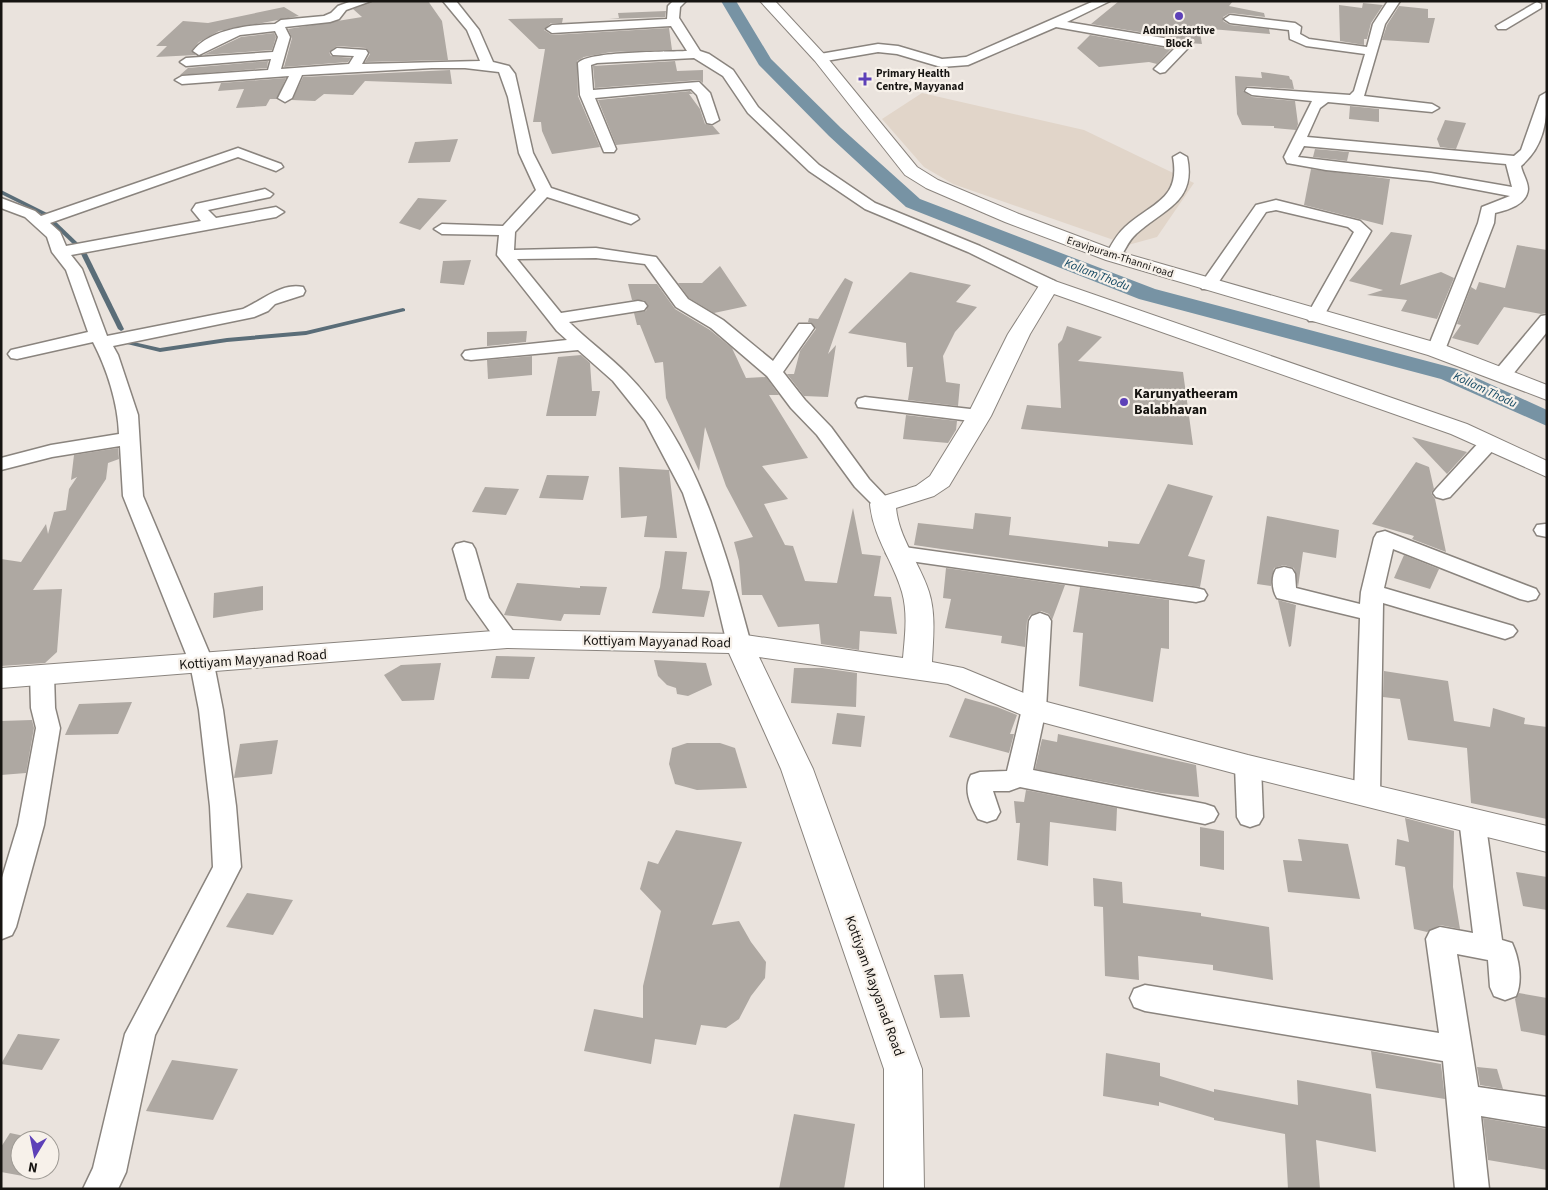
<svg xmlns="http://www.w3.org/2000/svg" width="1548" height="1190" font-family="'Source Sans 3',sans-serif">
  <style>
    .built { fill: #e1d5c9 }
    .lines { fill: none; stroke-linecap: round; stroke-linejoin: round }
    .stream { fill: #5a6d78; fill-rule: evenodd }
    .canal { fill: #7793a4; fill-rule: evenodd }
    .building { fill: #aea8a2 }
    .minor-casing { stroke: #8a847e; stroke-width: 3 }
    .tertiary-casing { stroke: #8a847e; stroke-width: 2 }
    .secondary-casing { stroke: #8a847e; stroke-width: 2 }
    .minor { fill: #fff; fill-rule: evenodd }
    .tertiary { fill: #fff; fill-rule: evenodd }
    .secondary { fill: #fff; fill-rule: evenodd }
    .poi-dot { fill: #5d40b8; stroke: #f7f1ea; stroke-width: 2 }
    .labels { text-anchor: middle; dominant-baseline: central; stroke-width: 4.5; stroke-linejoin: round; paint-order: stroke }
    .far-poi-label { font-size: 11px; font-weight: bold; fill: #161411; stroke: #f7f1ea }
    .far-street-label { font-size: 11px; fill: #161411; stroke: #f7f1ea }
    .far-water-label { font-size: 12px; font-style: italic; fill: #104661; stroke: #f7f1ea }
    .poi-label { font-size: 14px; font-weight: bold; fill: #161411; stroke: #f7f1ea; text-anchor: start }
    .street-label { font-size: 14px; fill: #161411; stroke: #f7f1ea }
  </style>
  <rect width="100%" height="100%" fill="#eae3dd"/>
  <!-- built -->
  <polygon class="built" points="922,93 1084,130 1194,183 1157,237 1128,245 953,184 924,167 882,119"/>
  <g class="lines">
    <!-- stream -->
    <g class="stream">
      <polygon points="1,190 49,214 50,215 45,216 1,194"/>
      <polygon points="49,219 53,219 79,244 79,246 75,246 49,221"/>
      <polygon points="83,250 86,252 124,329 123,330 121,331 118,329 80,252"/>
      <polygon points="403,308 405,309 405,311 306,335 227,342 160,352 127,344 126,343 129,341 160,348 227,338 306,331"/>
    </g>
    <!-- canal -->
    <polygon class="canal" points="721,1 736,1 771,59 841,128 920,199 1155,289 1457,369 1547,410 1547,426 1441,379 1139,299 906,207 829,136 759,65"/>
  </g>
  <!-- building -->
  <g class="building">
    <polygon points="373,1 428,1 442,21 448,60 365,62 370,54 366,48 337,46 329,52 331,56 351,58 348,62 284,67 292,38 288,29 362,17 353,9"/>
    <polygon points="1119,1 1233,1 1229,6 1264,13 1265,17 1230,13 1223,17 1223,21 1230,25 1269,29 1270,34 1199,28 1202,44 1189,43 1182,39 1091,24"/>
    <polygon points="1363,3 1383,5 1371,23 1367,39 1364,39 1364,45 1340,41 1339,5 1362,8"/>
    <polygon points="1399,6 1428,9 1428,18 1435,18 1429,43 1382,40 1387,25"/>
    <polygon points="284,7 299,16 219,31 199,42 192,50 196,55 156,57 167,46 156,46 183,21 208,23"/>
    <polygon points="666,11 665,17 609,19 619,18 618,13"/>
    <polygon points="563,18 562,23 551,23 544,30 552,35 669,28 672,50 611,52 584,57 577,61 578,96 600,147 552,154 542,131 541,122 533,122 545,49 539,49 508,19"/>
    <polygon points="274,33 276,37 272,50 203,55 241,37"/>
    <polygon points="1090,35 1171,49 1157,64 1149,62 1099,67 1077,48"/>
    <polygon points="268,61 267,68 180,75 188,68"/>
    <polygon points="675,61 677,71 703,70 703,83 699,80 595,88 593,66"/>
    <polygon points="450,70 452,84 365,81 353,95 324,94 315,101 292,100 303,77"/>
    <polygon points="1261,72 1289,76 1290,79 1292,80 1294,89 1247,86 1243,91 1252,97 1295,101 1298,124 1296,130 1274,128 1274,126 1242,125 1237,114 1235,76 1262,78"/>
    <polygon points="286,78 277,99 270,99 266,106 236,108 244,89 218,91 221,83"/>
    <polygon points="690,91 693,94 689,94 700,109 705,124 713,126 720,134 616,145 598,100"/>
    <polygon points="1350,106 1379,109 1379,122 1349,119"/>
    <polygon points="1445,120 1466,123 1456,149 1440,147 1437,139"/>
    <polygon points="458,139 450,162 408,163 415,142"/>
    <polygon points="1315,149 1349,152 1347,161 1313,157"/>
    <polygon points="1311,169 1390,179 1383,225 1304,205"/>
    <polygon points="418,198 447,200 420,230 399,223"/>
    <polygon points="1391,232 1412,235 1400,285 1441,272 1454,278 1437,319 1401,311 1407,300 1367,295 1383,290 1349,281"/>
    <polygon points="1517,245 1547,250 1547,313 1541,314 1504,307 1478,345 1452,338 1461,325 1457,324 1471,287 1476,290 1479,282 1505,288"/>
    <polygon points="471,260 464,285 440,283 443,261"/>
    <polygon points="720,266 747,306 714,313 689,298 678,283 702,283"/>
    <polygon points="910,272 971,285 956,302 977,307 955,332 943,356 946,382 960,384 958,406 908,400 913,367 907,367 906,343 848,333"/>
    <polygon points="845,278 853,282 828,354 836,345 828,397 804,396 787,374 794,374 800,351 816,329 812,323 808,322 809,318 818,319"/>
    <polygon points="628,284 657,284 675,309 710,330 732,348 746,378 766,377 779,395 769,395 808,458 762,466 788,499 764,504 785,545 793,546 805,581 837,583 853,508 862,554 881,556 874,596 891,597 897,634 860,631 859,650 821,644 819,624 778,627 762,595 742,595 739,561 734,542 753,537 726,486 705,427 699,471 666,398 663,362 655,363 640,325 637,325 634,313 646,311 648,305 644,300 632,300"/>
    <polygon points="1067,326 1102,337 1078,361 1183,372 1193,445 1021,429 1027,405 1061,408 1058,344 1062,340"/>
    <polygon points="527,331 526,342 487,346 487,332"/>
    <polygon points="581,355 590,363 592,391 600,391 596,416 546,416 558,357"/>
    <polygon points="532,356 532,375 488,379 487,360"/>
    <polygon points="906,415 957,421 956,430 948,443 903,439"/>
    <polygon points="1412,437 1467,452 1447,474"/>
    <polygon points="118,448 119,459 108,463 106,479 33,590 62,589 57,652 45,663 1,666 1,559 21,562 46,524 48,534 54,512 66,510 69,489 77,477 71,480 74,455"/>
    <polygon points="1416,462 1429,467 1434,489 1431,493 1435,499 1446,552 1412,539 1414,536 1372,524"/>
    <polygon points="619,467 669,470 677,538 644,537 647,516 621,518"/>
    <polygon points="547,475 589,476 583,500 539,498"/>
    <polygon points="1168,484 1213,496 1188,556 1205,560 1200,587 914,545 918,523 973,529 975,513 1011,517 1009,535 1108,547 1108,541 1139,544"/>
    <polygon points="485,487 519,489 506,515 472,512"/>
    <polygon points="1267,516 1339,530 1336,558 1303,552 1298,587 1294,568 1284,565 1274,568 1271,586 1257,584"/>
    <polygon points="665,551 687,552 682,589 710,591 704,617 652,613 660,587"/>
    <polygon points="1404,555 1439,569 1430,589 1394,578"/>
    <polygon points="946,568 1065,585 1052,620 1049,614 1041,611 1030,615 1027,621 1025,647 1001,643 1002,636 945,628 951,599 943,598"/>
    <polygon points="517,583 580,588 580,586 607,587 600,615 564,614 561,621 504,615"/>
    <polygon points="263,586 263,610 213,618 214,593"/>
    <polygon points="1080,587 1169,600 1169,649 1161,648 1153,702 1079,686 1083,633 1073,632"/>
    <polygon points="1278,600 1296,605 1291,646 1289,647"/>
    <polygon points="496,656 535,657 529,679 491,678"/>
    <polygon points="654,660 706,663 712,685 688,696 677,694 676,688 667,685 658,676"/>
    <polygon points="441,663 434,700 402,701 384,675 401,665"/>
    <polygon points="794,668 822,668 857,673 856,707 791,703"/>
    <polygon points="1384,671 1448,681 1454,721 1490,727 1493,708 1525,718 1524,724 1547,727 1547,819 1471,803 1467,748 1408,740 1400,699 1383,697"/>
    <polygon points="965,698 997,707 1017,715 1010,734 1014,734 1009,753 949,737"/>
    <polygon points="132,702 118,734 65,735 79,704"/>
    <polygon points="837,713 865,716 861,747 832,744"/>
    <polygon points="32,720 34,728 26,773 1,775 1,721"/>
    <polygon points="1058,734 1196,765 1199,797 1161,793 1035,769 1042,739 1057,742"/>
    <polygon points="278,740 272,774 234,778 240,744"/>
    <polygon points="687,743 720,743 735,748 747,788 697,790 675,784 669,764 672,748"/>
    <polygon points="1026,790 1117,808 1116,831 1050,822 1048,866 1017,860 1020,823 1016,823 1014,801 1024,802"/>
    <polygon points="1405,818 1454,831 1453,887 1460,929 1440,925 1427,932 1414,929 1405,867 1395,865 1397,839 1409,842"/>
    <polygon points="1200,827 1224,831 1224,870 1200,866"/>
    <polygon points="676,830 742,842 712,925 739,921 751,942 766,962 765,978 751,996 739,1019 726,1028 701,1025 696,1045 655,1039 651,1064 584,1051 594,1009 643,1018 643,986 661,911 640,889 648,861 658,864"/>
    <polygon points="1298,839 1348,844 1360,899 1288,892 1283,860 1302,861"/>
    <polygon points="1516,872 1547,877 1547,910 1523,906"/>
    <polygon points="1093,878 1122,882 1123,903 1201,913 1201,916 1269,927 1273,980 1213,970 1213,965 1138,956 1139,980 1105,976 1103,907 1094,906"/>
    <polygon points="247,893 293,900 273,935 226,927"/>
    <polygon points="963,974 970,1017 940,1018 934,975"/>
    <polygon points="1519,993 1547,998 1547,1036 1521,1031 1515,999"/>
    <polygon points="18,1034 60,1039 42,1070 1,1064"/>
    <polygon points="1371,1051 1441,1064 1445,1099 1376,1088"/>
    <polygon points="1106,1053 1160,1063 1160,1076 1214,1092 1214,1089 1298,1105 1297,1080 1371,1094 1376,1152 1316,1140 1320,1189 1288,1189 1285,1134 1214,1120 1214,1118 1159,1102 1159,1106 1103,1096"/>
    <polygon points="172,1060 238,1069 213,1120 146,1111"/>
    <polygon points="1477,1067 1497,1069 1503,1089 1480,1085"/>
    <polygon points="794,1114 855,1124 844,1189 779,1189"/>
    <polygon points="1483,1118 1547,1129 1547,1170 1488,1160"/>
    <polygon points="10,1133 43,1140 20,1140 20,1170 27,1170 23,1176 1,1172 1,1147"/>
  </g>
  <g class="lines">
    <defs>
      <g id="minor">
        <path d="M352,1h19l-25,9 -7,9 -9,3 -45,5 5,10 -9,32 68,-5 5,-8 -21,-1 -2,-3 6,-4 29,2 2,3 -6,11 118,-3 -13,-31 -24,-29h13l23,29 14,32 16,4 6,8 18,79 18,35 86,28 2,3 -8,5 -84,-27 -32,35 -1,18 82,-2 60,9 32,42 35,21 50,41 26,-37h12l3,4 -31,44 22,28 26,27 38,52 24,25 -3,4 -7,2 -7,-2 -21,-21 -38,-52 -26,-27 -24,-32 -56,-48 -35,-21 -31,-43 -49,-6 -79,1 44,54 77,-12 6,1 3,4 -3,4 -6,1 -69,11c18,18 39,33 57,51 70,70 100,178 125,271l-4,6 -8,2 -8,-2 -4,-6 -15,-63 -29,-88 -38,-72 -32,-40 -35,-31 -107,10 -6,-1 -3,-4 3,-4 6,-1 96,-10 -10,-9 -60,-76 2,-20 -57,-1 -8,-5 8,-5 61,2 33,-36 -17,-37 -11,-56 -9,-25 -34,-4h-33l-130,7 -10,23 -7,4 -7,-4 11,-22 -107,8 -7,-4 7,-4 86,-6 3,-11 -85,7 -6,-4 6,-4 87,-6 5,-15 -3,-6 -35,4 -41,20 -6,-4c17,-22 56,-26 82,-27l6,-4 43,-4 7,-3 7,-7z"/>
        <path d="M673,1h13l-6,6 -1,11 21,33 9,3 24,16 25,37 61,58 56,38 105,43 75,35 2,4 -2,4h-12l-75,-37 -103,-43 -56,-38 -61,-58 -25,-37 -29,-18 -97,5 -6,2 2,25 106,-8 11,11 9,27 -7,4 -5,-1 -10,-28 -6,-6 -96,9 21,51 -2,3h-10l-24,-57 -2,-32c10,-12 89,-11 109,-12l-16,-25 -119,7 -6,-4 6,-4 115,-6 1,-13z"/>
        <polygon points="1094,1 1110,1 1067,22 1182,41 1186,42 1189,47 1165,72 1160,73 1154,69 1175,48 1056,27 968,65 941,67 897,54 878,52 820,62 814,58 820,54 878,44 898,46 942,59 966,57"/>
        <path d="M1388,1h12l-15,23 -21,72 68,8 7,4 -7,4 -104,-10 -8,6 -13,29 207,19 7,-6 19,-54 7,-4c0,30 -3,54 -26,74 1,7 7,15 7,23 -1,16 -21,21 -33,24l-1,10 -49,127 -3,4h-12l-3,-4 51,-127 4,-16 28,-11 -79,-15 -105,-11 -39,-7 -3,-6 28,-56 -60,-6 -7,-4 2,-3 103,7 4,-4 11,-37 -59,-8 -16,-7 -1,-9 -59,-7 -6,-4 6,-4 65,8 6,4 -1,7 9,5 58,8 6,-23zM1304,146l202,18 6,23 -81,-14 -133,-16z"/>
        <polygon points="1537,2 1541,4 1541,8 1506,29 1498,29 1496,26"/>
        <path d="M238,148l43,16 2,3 -7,4 -38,-14 -188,66 10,9 6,14 135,-25 -9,-11 4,-6 69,-15 8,5 -3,3 -62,13 8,8 60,-11 8,5 -8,5 -205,38 11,14 25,67 136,-27c18,-8 39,-27 60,-22l2,4 -2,4 -28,9 -7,7 -14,6 -141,29 5,9 20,60 5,81 71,168 9,46 13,96 5,61 -86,168 -29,137 -8,17h-35l10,-21 32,-134 88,-167 -3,-61 -11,-96 -9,-46 -67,-168 -3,-50 -68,11 -51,13v-12l50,-13 68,-11c-1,-31 -12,-65 -26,-92l-76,17 -6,-1 -3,-4 3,-4 77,-18 -22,-62 -14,-18 -5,-15 -22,-20 -24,-9v-10l34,13 6,5z"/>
        <path d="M1180,153l7,4c10,45 -24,52 -51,77 -8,7 -11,17 -17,25h-12l-2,-3c6,-10 11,-21 20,-29 26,-24 56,-27 48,-70z"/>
        <polygon points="1276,200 1360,221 1371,231 1321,321 1309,321 1306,317 1354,232 1348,227 1276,210 1266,212 1214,289 1202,289 1200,285 1256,205"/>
        <polygon points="1547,315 1547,332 1509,379 1495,379 1493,375 1495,371 1541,316"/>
        <polygon points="865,397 979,410 986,412 989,416 986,420 979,422 858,407 856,403 858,399"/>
        <polygon points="1489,437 1496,439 1499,443 1496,447 1450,497 1443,499 1436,497 1433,493 1436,489 1482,439"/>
        <polygon points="1545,524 1547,524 1547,537 1537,535 1534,530 1537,525"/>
        <path d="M1385,531l151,58 3,5 -3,5 -8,2 -8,-2 -127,-50 -9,39 129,38 4,5 -4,5 -8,3 -122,-36 -3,192 -4,7 -9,3 -9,-3 -4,-7 6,-177 -83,-20c-5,-8 -6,-21 -1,-29l8,-2 8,2 3,5 1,14 64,16 1,-12 13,-54 3,-5z"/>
        <polygon points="464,542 472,544 475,549 489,598 519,639 515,644 507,647 499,644 467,599 453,549 456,544"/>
        <polygon points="897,546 1196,588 1204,590 1207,595 1204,600 1196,602 889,558 886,553 889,548"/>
        <path d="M1040,613l8,3 3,5 -5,88 -13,61 172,34 9,3 4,7 -4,7 -9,3 -185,-37 -11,4h-16l7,21 -4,7 -9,3 -9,-3c-8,-14 -15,-30 -7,-44l9,-3 27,-1 15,-62 7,-88 3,-5z"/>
        <polygon points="42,666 50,668 54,674 55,708 60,728 44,825 16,927 12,935 2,939 1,881 18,825 36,728 31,708 30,674 34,668"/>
        <polygon points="1248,757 1257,759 1261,766 1263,817 1259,824 1250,827 1241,824 1237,817 1235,766 1239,759"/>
        <path d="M1472,809l9,3 4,7 17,121 10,3c7,15 11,38 4,53l-11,4 -11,-4 -4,-9 -2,-27 -31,-6 21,133 69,10v30l-66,-11 8,73h-34l-12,-128 -298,-50 -11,-4 -4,-9 4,-9 11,-4 294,48 -13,-94 4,-8 10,-4 33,6 -14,-114 4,-7z"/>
      </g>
      <path id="tertiary" d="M1049,279l418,145 80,37v16l-96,-43 -397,-140 -24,40 -39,82 -42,70 -15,10 -38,12c3,31 24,55 33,84 7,22 4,47 3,70l31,6 80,33 205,54 299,71v26l-299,-75 -214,-57 -86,-36 -189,-27 54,112 109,300 2,120h-40v-120l-103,-300 -52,-116 -222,-5 -506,40v-20l506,-38 232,4 164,24c2,-22 5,-45 -1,-66 -9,-31 -29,-55 -32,-88l4,-5 42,-13 14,-10 37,-60 41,-82 34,-53z"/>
      <polygon id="secondary" points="760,1 775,1 825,55 917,167 938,180 1019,214 1120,252 1444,345 1547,385 1547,400 1428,355 1106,260 1005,222 926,188 905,175 815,61"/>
    </defs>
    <!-- minor casing -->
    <use href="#minor" class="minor-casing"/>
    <!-- tertiary casing -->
    <use href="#tertiary" class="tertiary-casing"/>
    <!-- secondary casing -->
    <use href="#secondary" class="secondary-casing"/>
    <!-- minor -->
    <use href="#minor" class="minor"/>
    <!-- tertiary -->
    <use href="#tertiary" class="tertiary"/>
    <!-- secondary -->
    <use href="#secondary" class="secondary"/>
  </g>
  <!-- markers -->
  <g class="poi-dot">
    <circle cx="1179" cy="16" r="5"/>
    <path d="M862.5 71.5h5v5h5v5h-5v5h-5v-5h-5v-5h5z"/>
    <circle cx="1124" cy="402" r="5"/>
  </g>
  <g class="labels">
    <!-- far-poi labels -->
    <g class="far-poi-label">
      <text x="1179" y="30">Administartive<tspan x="1179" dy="13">Block</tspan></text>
      <text x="876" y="73" text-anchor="start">Primary Health<tspan x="876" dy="13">Centre, Mayyanad</tspan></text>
    </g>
    <!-- far-street labels -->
    <g class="far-street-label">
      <text transform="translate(1120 257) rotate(18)">Eravipuram-Thanni road</text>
    </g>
    <!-- far-water labels -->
    <g class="far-water-label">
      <text transform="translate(1097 275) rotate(21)">Kollam Thodu</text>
      <text transform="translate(1485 390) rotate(25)">Kollam Thodu</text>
    </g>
    <!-- poi labels -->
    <g class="poi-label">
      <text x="1134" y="394">Karunyatheeram<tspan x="1134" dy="16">Balabhavan</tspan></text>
    </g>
    <!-- street labels -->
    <g class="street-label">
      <text transform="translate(657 642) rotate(1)">Kottiyam Mayyanad Road</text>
      <text transform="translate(253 660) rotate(-4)">Kottiyam Mayyanad Road</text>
      <text transform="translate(874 986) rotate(70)">Kottiyam Mayyanad Road</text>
    </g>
  </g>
  <!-- border -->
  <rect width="1548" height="1190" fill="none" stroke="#161411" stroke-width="5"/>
  <!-- north arrow -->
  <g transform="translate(35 1155) rotate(190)"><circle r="24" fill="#f7f1ea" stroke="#9d9993"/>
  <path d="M0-4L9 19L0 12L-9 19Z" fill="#5d40b8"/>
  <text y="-8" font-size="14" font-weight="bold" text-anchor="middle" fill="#161411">N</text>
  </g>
</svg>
